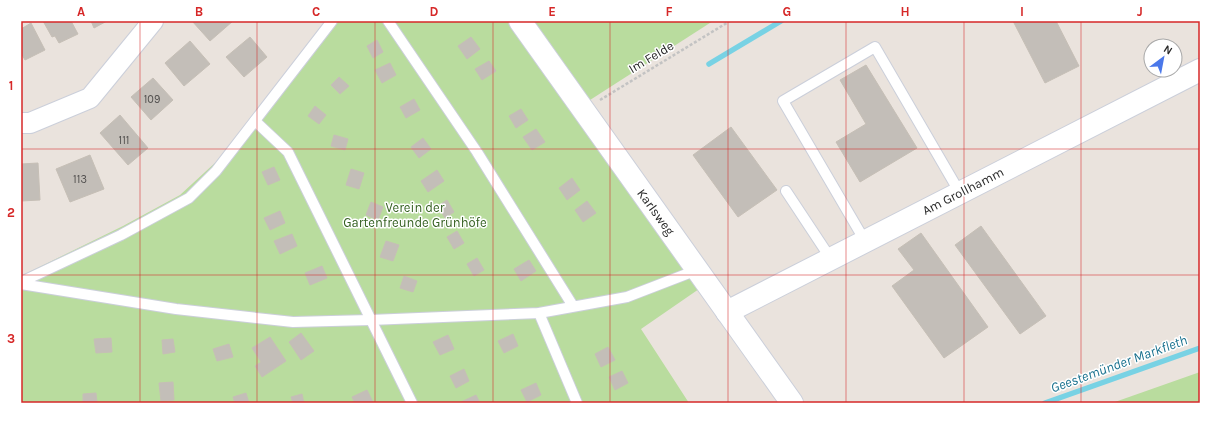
<svg xmlns="http://www.w3.org/2000/svg" width="1221" height="424" font-family="Karla,sans-serif">
  <style>
    .green { fill: #b9dc9e }
    .lines { fill: none; stroke-linecap: round; stroke-linejoin: round }
    .stream { stroke: #78d2e4; stroke-width: 5.5 }
    .building { fill: #c3beb8; stroke: #c6bfb6 }
    .service-casing { stroke: #cbcfda; stroke-width: 12 }
    .minor-casing { stroke: #cbcfda; stroke-width: 22 }
    .tertiary-casing { stroke: #cbcfda; stroke-width: 24 }
    .path { stroke: #c3c3c3; stroke-width: 2.5; stroke-dasharray: 3 2; stroke-linecap: butt }
    .service { stroke: #fff; stroke-width: 10 }
    .minor { stroke: #fff; stroke-width: 20 }
    .tertiary { stroke: #fff; stroke-width: 22 }
    .grid { fill: none; stroke: #d62828; stroke-width: 1; stroke-opacity: 0.55 }
    .labels { text-anchor: middle; dominant-baseline: central; stroke-width: 3; stroke-linejoin: round; paint-order: stroke }
    .number-label { font-size: 11px; fill: #504e4d }
    .street-label { font-size: 13px; fill: #292929; stroke: #fff }
    .park-label { font-size: 13px; fill: #346020; stroke: #fff }
    .water-label { font-size: 14px; font-style: italic; fill: #19718e; stroke: #fff }
    .neatline { fill: none; stroke: #d62828; stroke-width: 1.5 }
    .grid-label { font-size: 13px; text-anchor: middle; font-weight: bold; fill: #d62828 }
  </style>
  <rect width="100%" height="100%" fill="#eae3dd"/>
  <!-- green -->
  <g class="green">
    <polygon points="326,21 508,21 699,289 641,329 689,403 21,403 21,276 123,226 180,195 217,161"/>
    <polygon points="534,21 713,21 590,100"/>
    <polygon points="1200,372 1200,403 1112,403"/>
  </g>
  <g class="lines">
    <!-- stream -->
    <g class="stream">
      <polyline points="709,64 781,21"/>
      <polyline points="1045,403 1200,348"/>
    </g>
  </g>
  <!-- building -->
  <g class="building">
    <polygon points="43,21 71,21 78,34 59,43 55,36 52,37"/>
    <polygon points="91,21 107,21 94,28"/>
    <polygon points="192,21 233,21 210,41"/>
    <polygon points="1013,21 1056,21 1079,66 1045,83"/>
    <polygon points="31,23 45,50 25,60 21,53 21,29"/>
    <polygon points="250,37 267,57 244,77 226,57"/>
    <polygon points="471,37 480,49 467,59 458,46"/>
    <polygon points="377,40 383,52 373,58 367,46"/>
    <polygon points="190,41 210,64 184,86 165,63"/>
    <polygon points="489,61 496,71 482,80 475,69"/>
    <polygon points="390,63 396,75 382,83 375,70"/>
    <polygon points="866,65 917,148 860,182 836,142 866,124 840,80"/>
    <polygon points="339,77 349,86 340,94 331,85"/>
    <polygon points="153,78 173,100 151,120 131,97"/>
    <polygon points="414,99 420,110 406,118 400,107"/>
    <polygon points="315,106 326,115 319,124 308,116"/>
    <polygon points="521,109 528,120 516,128 509,116"/>
    <polygon points="120,115 148,148 128,165 100,133"/>
    <polygon points="731,127 777,190 738,217 693,155"/>
    <polygon points="536,129 545,142 532,150 523,137"/>
    <polygon points="334,135 348,139 345,150 331,146"/>
    <polygon points="423,138 431,149 419,158 411,147"/>
    <polygon points="90,155 104,189 70,202 56,169"/>
    <polygon points="38,163 40,200 21,201 21,164"/>
    <polygon points="274,167 280,180 268,185 262,172"/>
    <polygon points="351,169 364,173 359,189 346,185"/>
    <polygon points="437,170 444,181 428,192 421,181"/>
    <polygon points="572,178 580,190 567,200 559,188"/>
    <polygon points="447,200 454,212 445,218 438,206"/>
    <polygon points="587,201 596,213 583,222 575,210"/>
    <polygon points="371,202 383,207 378,220 366,215"/>
    <polygon points="280,211 285,223 270,230 264,218"/>
    <polygon points="981,226 1046,316 1020,334 955,245"/>
    <polygon points="457,231 464,243 454,249 447,237"/>
    <polygon points="921,233 988,327 944,358 892,286 914,270 898,249"/>
    <polygon points="292,234 297,246 280,254 274,241"/>
    <polygon points="386,241 399,245 393,261 380,257"/>
    <polygon points="477,258 484,270 474,276 467,264"/>
    <polygon points="529,260 536,271 521,281 514,269"/>
    <polygon points="322,266 327,278 310,285 305,273"/>
    <polygon points="404,276 417,281 413,292 400,288"/>
    <polygon points="301,333 314,351 301,360 289,342"/>
    <polygon points="513,334 518,346 504,353 498,341"/>
    <polygon points="448,335 454,349 440,355 433,342"/>
    <polygon points="270,337 286,361 262,377 255,366 261,362 252,348"/>
    <polygon points="111,338 112,352 96,353 94,339"/>
    <polygon points="173,339 175,352 163,354 162,340"/>
    <polygon points="229,344 233,357 217,361 213,349"/>
    <polygon points="608,347 615,360 601,367 595,354"/>
    <polygon points="464,369 469,381 456,388 450,376"/>
    <polygon points="622,371 628,383 615,390 609,377"/>
    <polygon points="173,382 174,400 161,401 159,383"/>
    <polygon points="536,383 541,395 527,402 521,390"/>
    <polygon points="367,390 373,402 355,403 352,397"/>
    <polygon points="96,393 97,403 83,403 83,394"/>
    <polygon points="246,393 249,403 235,403 233,397"/>
    <polygon points="302,394 304,403 293,403 291,397"/>
    <polygon points="476,395 480,403 462,403 461,402"/>
  </g>
  <g class="lines">
    <defs>
      <g id="service">
        <polyline points="388,21 477,152 573,306"/>
        <polyline points="255,121 288,152 412,403"/>
        <polyline points="786,191 831,259"/>
        <polyline points="865,241 783,101 875,47 960,193"/>
        <polyline points="21,282 121,235 189,198 216,171 332,21"/>
        <polyline points="21,284 176,309 293,322 370,320 539,313 627,297 697,270"/>
        <polyline points="539,313 577,403"/>
      </g>
      <polyline id="minor" points="21,123 30,123 90,98 153,21"/>
      <g id="tertiary">
        <polyline points="520,21 792,403"/>
        <polyline points="727,312 1200,70"/>
      </g>
    </defs>
    <!-- service casing -->
    <use href="#service" class="service-casing"/>
    <!-- minor casing -->
    <use href="#minor" class="minor-casing"/>
    <!-- tertiary casing -->
    <use href="#tertiary" class="tertiary-casing"/>
    <!-- path -->
    <polyline class="path" points="600,100 730,21"/>
    <!-- service -->
    <use href="#service" class="service"/>
    <!-- minor -->
    <use href="#minor" class="minor"/>
    <!-- tertiary -->
    <use href="#tertiary" class="tertiary"/>
  </g>
  <!-- grid -->
  <path class="grid" d="M140,21v382M257,21v382M375,21v382M493,21v382M610,21v382M728,21v382M846,21v382M964,21v382M1081,21v382M21,149h1179M21,275h1179"/>
  <g class="labels">
    <!-- number labels -->
    <g class="number-label">
      <text x="152" y="99">109</text>
      <text x="124" y="140">111</text>
      <text x="80" y="179">113</text>
    </g>
    <!-- street labels -->
    <g class="street-label">
      <text transform="translate(651 57) rotate(-31)">Im Felde</text>
      <text transform="translate(963 191) rotate(-27)">Am Grollhamm</text>
      <text transform="translate(656 212) rotate(54)">Karlsweg</text>
    </g>
    <!-- park labels -->
    <g class="park-label">
      <text x="415" y="207">Verein der<tspan x="415" dy="15">Gartenfreunde Grünhöfe</tspan></text>
    </g>
    <!-- water labels -->
    <g class="water-label">
      <text transform="translate(1119 364) rotate(-20)">Geestemünder Markfleth</text>
    </g>
  </g>
  <!-- border -->
  <rect width="1221" height="424" fill="none" stroke="#ffffff" stroke-width="44"/>
  <!-- north arrow -->
  <g transform="translate(1163 58) rotate(32)"><circle r="19" fill="#ffffff" stroke="#a9a9a9"/>
  <path d="M0-3L7 15L0 10L-7 15Z" fill="#4a78ea"/>
  <text y="-6" font-size="11" font-weight="bold" text-anchor="middle" fill="#292929">N</text>
  </g>
  <rect x="22" y="22" width="1177" height="380" class="neatline"/>
  <g class="grid-label">
    <text x="81" y="16">A</text>
    <text x="199" y="16">B</text>
    <text x="316" y="16">C</text>
    <text x="434" y="16">D</text>
    <text x="552" y="16">E</text>
    <text x="669" y="16">F</text>
    <text x="787" y="16">G</text>
    <text x="905" y="16">H</text>
    <text x="1022" y="16">I</text>
    <text x="1140" y="16">J</text>
    <text x="11" y="90">1</text>
    <text x="11" y="217">2</text>
    <text x="11" y="343">3</text>
  </g>
</svg>
